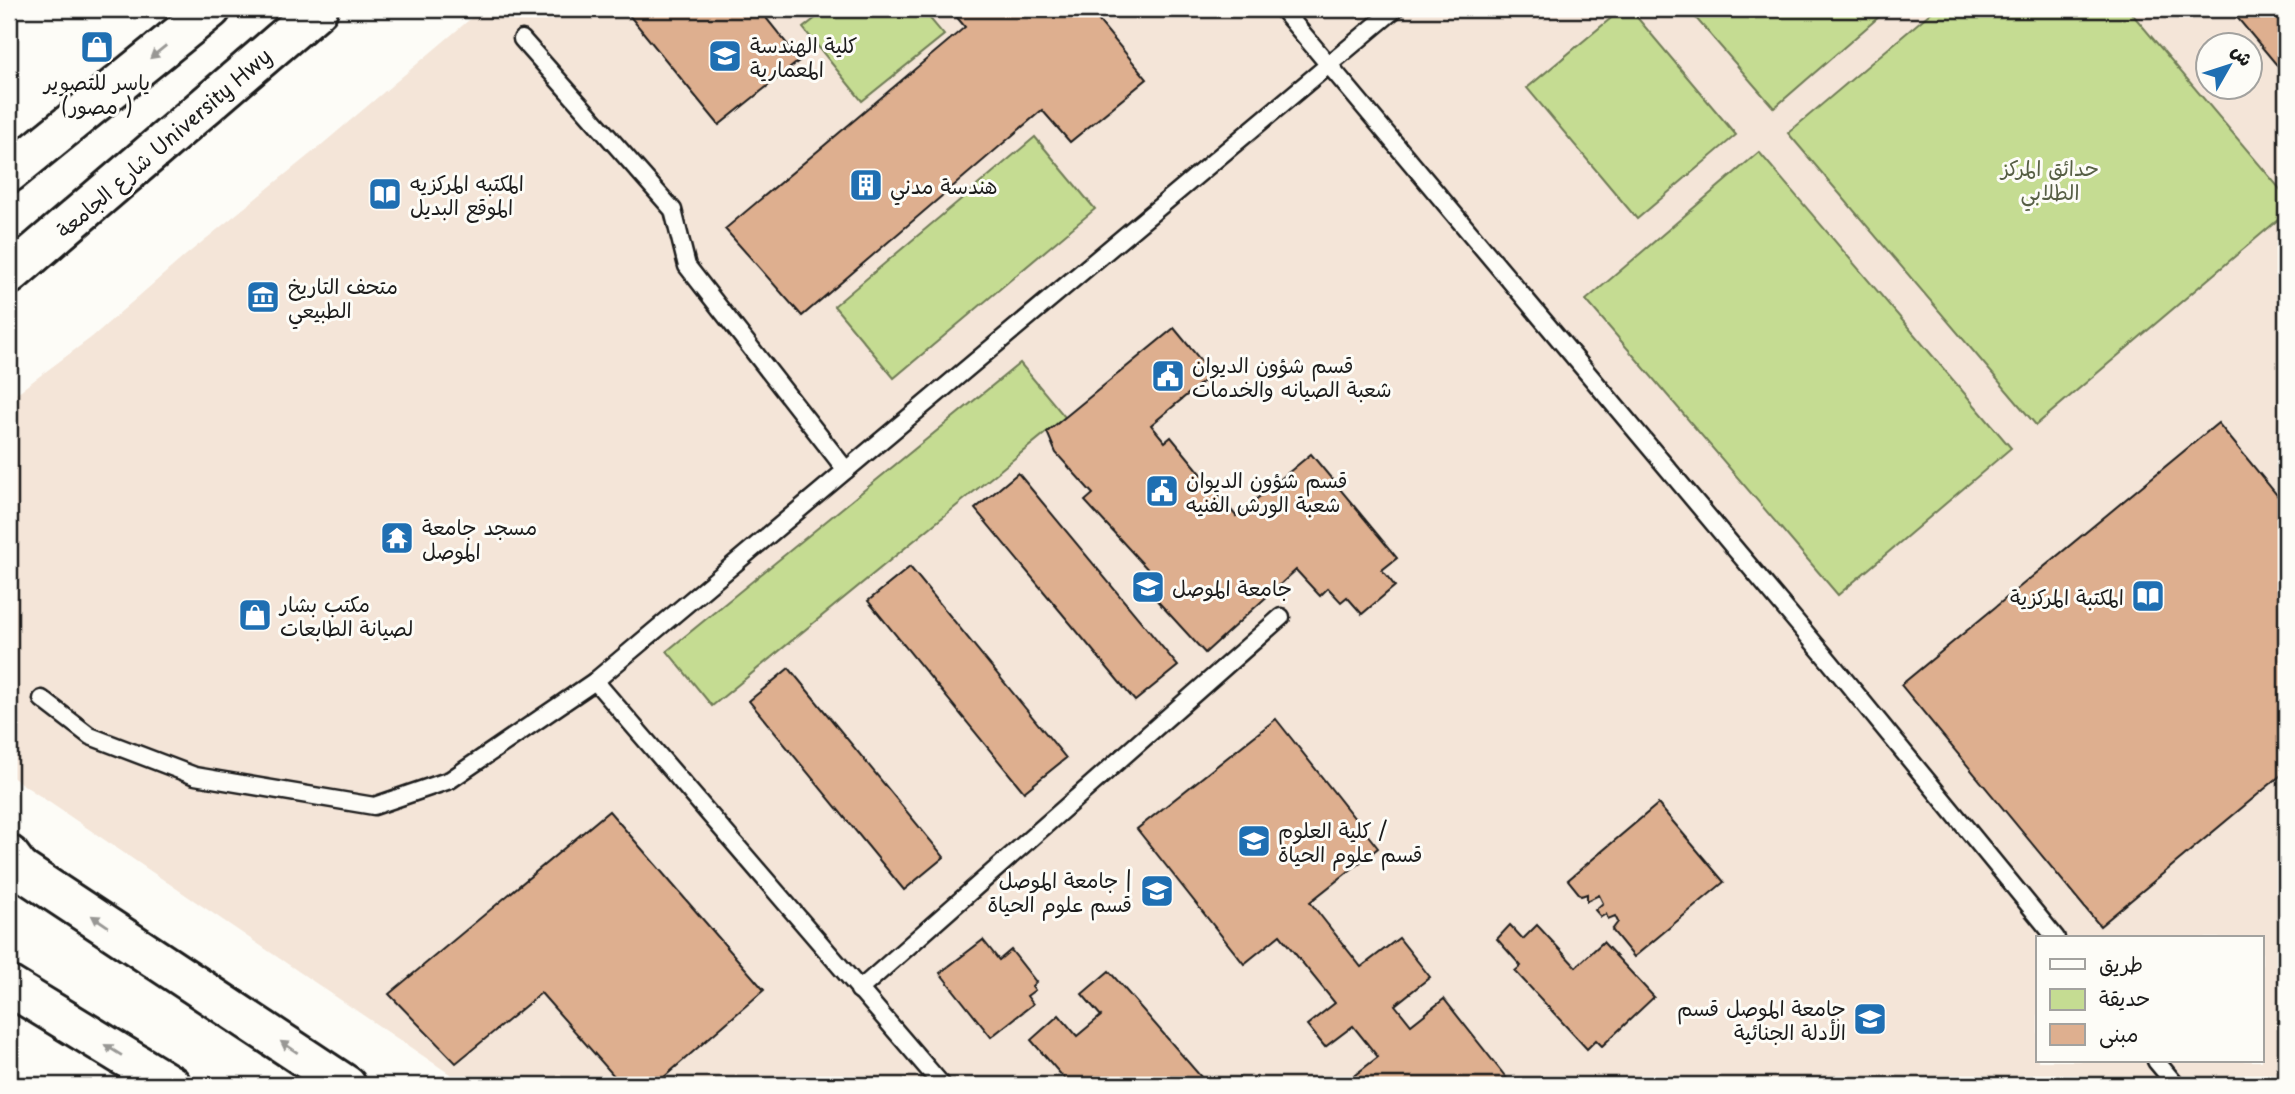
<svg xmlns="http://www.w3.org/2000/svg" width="2295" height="1094" font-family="'Playpen Sans','Playpen Sans Arabic',sans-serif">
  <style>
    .built { fill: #f4e5d8; fill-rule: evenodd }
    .green { fill: #c5dc92; stroke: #707c57; stroke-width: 2 }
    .building { fill: #deaf8f; stroke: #1c1c1c; stroke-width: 2 }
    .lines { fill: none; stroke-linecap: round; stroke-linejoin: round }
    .service-casing { stroke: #1c1c1c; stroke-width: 21 }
    .secondary-casing { stroke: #1c1c1c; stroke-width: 44 }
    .primary-casing { stroke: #1c1c1c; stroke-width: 44 }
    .trunk-casing { stroke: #1c1c1c; stroke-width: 44 }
    .service { stroke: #fdfcf7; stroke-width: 16 }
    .secondary { stroke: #fdfcf7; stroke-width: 38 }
    .primary { stroke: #fdfcf7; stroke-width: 38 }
    .trunk { stroke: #fdfcf7; stroke-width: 38 }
    .oneway { fill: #989794 }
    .labels { text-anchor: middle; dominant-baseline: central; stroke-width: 6; stroke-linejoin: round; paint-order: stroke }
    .poi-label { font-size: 21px; fill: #1c1c1c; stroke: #fdfcf7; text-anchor: start }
    .street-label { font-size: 21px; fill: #1c1c1c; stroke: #fdfcf7 }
    .park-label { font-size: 21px; fill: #575f45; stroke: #fdfcf7 }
  </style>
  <rect width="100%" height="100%" fill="#fdfcf7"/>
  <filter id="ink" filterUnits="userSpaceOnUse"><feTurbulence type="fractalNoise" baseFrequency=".0143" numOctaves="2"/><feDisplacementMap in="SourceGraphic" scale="14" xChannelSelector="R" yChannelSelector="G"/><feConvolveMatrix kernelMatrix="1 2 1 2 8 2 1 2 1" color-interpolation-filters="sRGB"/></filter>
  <g filter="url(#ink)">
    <!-- built -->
    <path class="built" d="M482,9h1804v1076h-1820l-457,-310v-376l83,-62 94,-82 133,-108zM2208,46h42v42h-42zM2038,938h224v123h-224z"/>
    <!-- green -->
    <g class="green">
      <polygon points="827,9 922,9 944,35 862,101 803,28"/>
      <polygon points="1622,9 1630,9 1736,135 1637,219 1527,88"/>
      <polygon points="1688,9 1888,9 1774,108"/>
      <polygon points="1935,9 2128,9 2286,196 2286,213 2036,425 1788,133"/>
      <polygon points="1035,137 1095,209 894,378 834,306"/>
      <polygon points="1759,152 2011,448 1838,595 1586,300"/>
      <polygon points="1020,363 1065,417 712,706 667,651"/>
    </g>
    <!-- building -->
    <g class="building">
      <polygon points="624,9 759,9 800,60 719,125"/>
      <polygon points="950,9 1089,9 1147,79 1070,142 1042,110 802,316 725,229 965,27"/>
      <polygon points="2230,9 2286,9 2286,76"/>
      <polygon points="1174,328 1212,374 1151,425 1165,442 1171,437 1236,516 1311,454 1397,558 1382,570 1395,586 1362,614 1347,597 1341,602 1328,588 1320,596 1296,570 1205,653 1141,583 1152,574 1085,501 1093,494 1056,453 1047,432"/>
      <polygon points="2218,423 2286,506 2286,771 2100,926 1901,685"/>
      <polygon points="1018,473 1178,666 1135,701 975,509"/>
      <polygon points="910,567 1066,758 1024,792 868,601"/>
      <polygon points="789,668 944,857 904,890 749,701"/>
      <polygon points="1276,719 1378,848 1310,902 1361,967 1399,938 1430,977 1395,1005 1411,1025 1444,999 1512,1085 1342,1085 1378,1057 1353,1026 1325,1047 1307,1025 1335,1003 1280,935 1244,964 1137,829"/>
      <polygon points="1658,804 1724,882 1634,957 1612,930 1618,922 1615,916 1608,919 1606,914 1601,917 1595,910 1603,903 1599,895 1587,901 1587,894 1581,896 1568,880"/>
      <polygon points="609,811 764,990 655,1085 622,1085 541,993 456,1063 389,994"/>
      <polygon points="1510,925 1523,939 1537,925 1576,967 1603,942 1654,997 1602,1046 1596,1040 1587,1049 1515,971 1521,966 1497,939"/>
      <polygon points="983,940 999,960 1011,950 1036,982 1032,986 1035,990 1027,996 1033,1004 991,1037 940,973"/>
      <polygon points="1109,971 1208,1085 1070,1085 1031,1040 1059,1015 1077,1036 1101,1016 1082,994"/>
    </g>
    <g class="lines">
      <defs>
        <g id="service">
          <polyline points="1282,9 1830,662 2056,938"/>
          <polyline points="522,39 673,210 687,266 846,470"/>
          <polyline points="595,681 942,1085"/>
          <polyline points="42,699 90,736 195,776 374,806 450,780 595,681 1395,9"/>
          <polyline points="859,990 1281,617"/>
          <polyline points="2156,1061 2176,1085"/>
        </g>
        <polyline id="secondary" points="9,862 346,1085"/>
        <g id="primary">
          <polyline points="9,173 211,9"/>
          <polyline points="9,275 318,9"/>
          <polyline points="9,855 18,867"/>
        </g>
        <polyline id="trunk" points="9,986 171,1085"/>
      </defs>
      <!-- service casing -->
      <use href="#service" class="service-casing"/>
      <!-- secondary casing -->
      <use href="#secondary" class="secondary-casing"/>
      <!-- primary casing -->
      <use href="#primary" class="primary-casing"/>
      <!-- trunk casing -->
      <use href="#trunk" class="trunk-casing"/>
      <!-- service -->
      <use href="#service" class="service"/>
      <!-- secondary -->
      <use href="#secondary" class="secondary"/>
      <!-- primary -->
      <use href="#primary" class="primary"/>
      <!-- trunk -->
      <use href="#trunk" class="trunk"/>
    </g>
    <!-- one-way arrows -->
    <defs><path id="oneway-solid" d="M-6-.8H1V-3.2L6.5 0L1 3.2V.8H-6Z" transform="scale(1.75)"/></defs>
    <g class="oneway">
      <use href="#oneway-solid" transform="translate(158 52) rotate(141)"/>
      <use href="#oneway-solid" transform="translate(100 921) rotate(-146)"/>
      <use href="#oneway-solid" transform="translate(289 1047) rotate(-146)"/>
      <use href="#oneway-solid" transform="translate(113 1050) rotate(-148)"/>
    </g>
  </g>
  <!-- icons -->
  <defs>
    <symbol id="shop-square" viewBox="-11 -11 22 22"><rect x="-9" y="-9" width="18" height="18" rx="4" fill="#1f6fb2" stroke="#fdfcf7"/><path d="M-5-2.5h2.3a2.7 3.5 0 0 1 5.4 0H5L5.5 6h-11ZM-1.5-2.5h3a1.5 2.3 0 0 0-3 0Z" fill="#fff"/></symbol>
    <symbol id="university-square" viewBox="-11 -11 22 22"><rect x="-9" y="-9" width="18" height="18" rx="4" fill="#1f6fb2" stroke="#fdfcf7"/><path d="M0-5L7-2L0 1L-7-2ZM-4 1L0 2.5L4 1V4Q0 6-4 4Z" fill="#fff"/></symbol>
    <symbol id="building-square" viewBox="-11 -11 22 22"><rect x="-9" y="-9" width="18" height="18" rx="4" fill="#1f6fb2" stroke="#fdfcf7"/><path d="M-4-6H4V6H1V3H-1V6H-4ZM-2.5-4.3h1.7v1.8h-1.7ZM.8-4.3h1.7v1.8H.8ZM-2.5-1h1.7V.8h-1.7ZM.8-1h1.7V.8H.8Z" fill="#fff"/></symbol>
    <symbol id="library-square" viewBox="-11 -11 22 22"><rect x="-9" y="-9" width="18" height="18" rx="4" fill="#1f6fb2" stroke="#fdfcf7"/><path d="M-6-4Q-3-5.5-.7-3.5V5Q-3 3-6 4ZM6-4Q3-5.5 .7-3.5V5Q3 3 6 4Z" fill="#fff"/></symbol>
    <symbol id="museum-square" viewBox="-11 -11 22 22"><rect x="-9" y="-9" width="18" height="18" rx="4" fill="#1f6fb2" stroke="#fdfcf7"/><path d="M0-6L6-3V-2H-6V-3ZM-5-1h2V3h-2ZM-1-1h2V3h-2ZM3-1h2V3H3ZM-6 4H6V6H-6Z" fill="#fff"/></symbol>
    <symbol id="civic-square" viewBox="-11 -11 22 22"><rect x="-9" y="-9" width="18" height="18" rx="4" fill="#1f6fb2" stroke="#fdfcf7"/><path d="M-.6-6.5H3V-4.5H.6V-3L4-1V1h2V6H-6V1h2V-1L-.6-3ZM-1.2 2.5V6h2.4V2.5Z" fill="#fff"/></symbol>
    <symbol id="temple-square" viewBox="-11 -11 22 22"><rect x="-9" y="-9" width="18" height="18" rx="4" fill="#1f6fb2" stroke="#fdfcf7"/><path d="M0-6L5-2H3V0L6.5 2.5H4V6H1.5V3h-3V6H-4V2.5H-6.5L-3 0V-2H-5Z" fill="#fff"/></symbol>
  </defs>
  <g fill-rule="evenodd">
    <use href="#shop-square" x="78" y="28" width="38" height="38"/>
    <use href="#university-square" x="706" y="37" width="38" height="38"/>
    <use href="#building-square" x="847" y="166" width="38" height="38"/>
    <use href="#library-square" x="366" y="175" width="38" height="38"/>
    <use href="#museum-square" x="244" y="278" width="38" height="38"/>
    <use href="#civic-square" x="1149" y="357" width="38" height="38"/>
    <use href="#civic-square" x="1143" y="472" width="38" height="38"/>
    <use href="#temple-square" x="378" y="519" width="38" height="38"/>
    <use href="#university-square" x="1129" y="568" width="38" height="38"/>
    <use href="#library-square" x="2129" y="577" width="38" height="38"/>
    <use href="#shop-square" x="236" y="596" width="38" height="38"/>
    <use href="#university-square" x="1235" y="822" width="38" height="38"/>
    <use href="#university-square" x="1138" y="872" width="38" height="38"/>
    <use href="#university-square" x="1851" y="1000" width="38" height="38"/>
  </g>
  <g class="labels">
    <!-- poi labels -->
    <g class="poi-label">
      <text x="750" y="44">كلية الهندسة<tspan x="750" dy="24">المعمارية</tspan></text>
      <text x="97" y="81" text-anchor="middle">ياسر للتصوير<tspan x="97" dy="24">(مصور )</tspan></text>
      <text x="410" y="182">المكتبه المركزيه<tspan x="410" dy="24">الموقع البديل</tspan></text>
      <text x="890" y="185">هندسة مدني</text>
      <text x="288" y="285">متحف التاريخ<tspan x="288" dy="24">الطبيعي</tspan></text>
      <text x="1192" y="364">قسم شؤون الديوان<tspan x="1192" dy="24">شعبة الصيانه والخدمات</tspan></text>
      <text x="1186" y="479">قسم شؤون الديوان<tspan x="1186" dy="24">شعبة الورش الفنيه</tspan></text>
      <text x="422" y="526">مسجد جامعة<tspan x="422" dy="24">الموصل</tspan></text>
      <text x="1172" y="587">جامعة الموصل</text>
      <text x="2124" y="596" text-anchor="end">المكتبة المركزية</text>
      <text x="280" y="603">مكتب بشار<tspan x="280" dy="24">لصيانة الطابعات</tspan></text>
      <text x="1278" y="829">كلية العلوم /<tspan x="1278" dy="24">قسم علوم الحياة</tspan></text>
      <text x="1132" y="879" text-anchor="end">جامعة الموصل |<tspan x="1132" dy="24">قسم علوم الحياة</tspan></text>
      <text x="1846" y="1007" text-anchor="end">جامعة الموصل قسم<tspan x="1846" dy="24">الأدلة الجنائية</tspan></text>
    </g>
    <!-- street labels -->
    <g class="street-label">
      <text transform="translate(163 142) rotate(-41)">شارع الجامعة University Hwy</text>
    </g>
    <!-- park labels -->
    <g class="park-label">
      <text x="2050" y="167">حدائق المركز<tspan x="2050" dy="24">الطلابي</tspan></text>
    </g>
  </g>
  <!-- margin -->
  <rect width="2295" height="1094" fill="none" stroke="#fdfcf7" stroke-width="35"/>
  <rect x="18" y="18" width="2260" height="1059" fill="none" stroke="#1c1c1c" stroke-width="2.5" filter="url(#ink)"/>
  <!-- legend -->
  <rect x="2036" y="936" width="228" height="126" fill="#fdfcf7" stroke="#a3a29f" stroke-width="2"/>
  <rect x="2050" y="959" width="35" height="10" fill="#fdfcf7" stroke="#a3a29f" stroke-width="2"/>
  <text x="2099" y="972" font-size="21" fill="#1c1c1c">طريق</text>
  <rect x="2050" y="989" width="35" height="21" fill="#c5dc92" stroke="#a3a29f" stroke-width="2"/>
  <text x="2099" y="1006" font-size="21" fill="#1c1c1c">حديقة</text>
  <rect x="2050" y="1024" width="35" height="21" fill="#deaf8f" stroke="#a3a29f" stroke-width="2"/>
  <text x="2099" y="1042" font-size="21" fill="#1c1c1c">مبنى</text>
  <!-- north arrow -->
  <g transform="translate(2229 66) rotate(51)"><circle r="33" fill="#fdfcf7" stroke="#a3a29f" stroke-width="2"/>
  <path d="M0-5L12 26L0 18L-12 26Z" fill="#1f6fb2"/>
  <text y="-10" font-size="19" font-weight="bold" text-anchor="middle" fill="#1c1c1c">ش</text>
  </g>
</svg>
